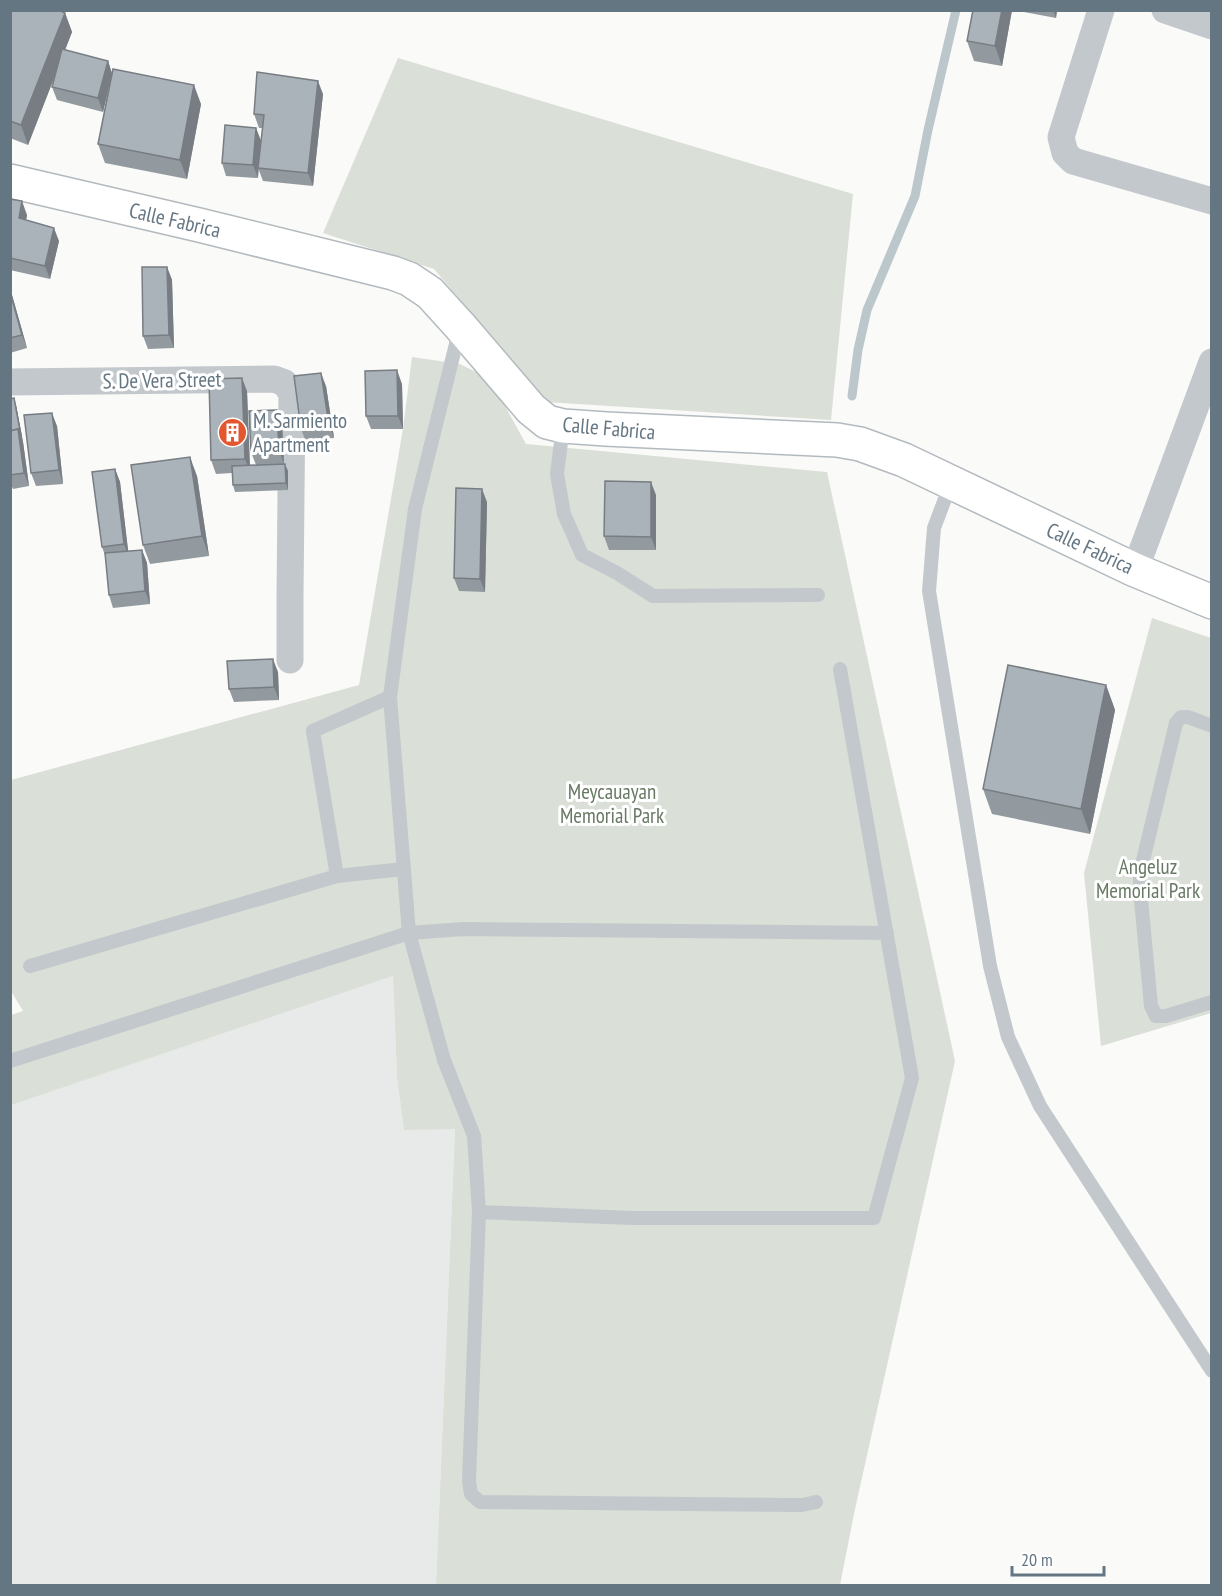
<svg xmlns="http://www.w3.org/2000/svg" width="1222" height="1596" font-family="'PT Sans Narrow',sans-serif">
  <style>
    .built { fill: #e8e9e9 }
    .green { fill: #dadfd7 }
    .lines { fill: none; stroke-linecap: round; stroke-linejoin: round }
    .stream { stroke: #bbc7cb; stroke-width: 9 }
    .secondary-casing { stroke: #b3babf; stroke-width: 36 }
    .lane { stroke: #c3c8cc; stroke-width: 14 }
    .street { stroke: #c3c8cc; stroke-width: 27 }
    .secondary { stroke: #fff; stroke-width: 33 }
    .wall { fill: #929a9f }
    .shaded-wall { fill: #777d82 }
    .building { fill: #aab3b9; stroke: #777d82; stroke-width: 1.5 }
    .labels { text-anchor: middle; dominant-baseline: central; stroke-width: 6; stroke-linejoin: round; paint-order: stroke }
    .street-label { font-size: 21px; fill: #657683; stroke: #fff }
    .poi-label { font-size: 21px; fill: #657683; stroke: #fff; text-anchor: start }
    .park-label { font-size: 21px; fill: #687a64; stroke: #fff }
  </style>
  <rect width="100%" height="100%" fill="#fafaf8"/>
  <!-- built -->
  <polygon class="built" points="393,976 397,1078 404,1130 455,1128 436,1585 11,1585 10,1105"/>
  <!-- green -->
  <g class="green">
    <polygon points="398,58 853,194 831,420 546,402 434,269 323,233"/>
    <polygon points="412,357 460,364 490,379 526,444 827,472 955,1061 855,1509 840,1585 436,1585 455,1129 404,1130 397,1078 393,976 11,1105 11,1015 23,1011 11,991 11,780 359,685 403,429"/>
    <polygon points="1152,618 1211,638 1211,1013 1101,1046 1084,873"/>
  </g>
  <g class="lines">
    <!-- stream -->
    <polyline class="stream" points="852,396 858,350 867,310 915,196 928,130 956,10"/>
    <defs>
      <polyline id="secondary" points="10,181 199,225 393,273 409,279 430,293 460,326 531,409 547,422 563,426 606,429 837,440 860,444 904,460 1135,570 1212,602"/>
    </defs>
    <!-- secondary casing -->
    <use href="#secondary" class="secondary-casing"/>
    <!-- lane -->
    <g class="lane">
      <polyline points="460,328 415,509 390,697 409,933 444,1060 474,1136 479,1212 469,1481 471,1494 480,1502 802,1505 816,1502"/>
      <polyline points="563,426 557,474 564,514 582,555 617,573 653,596 818,595"/>
      <polyline points="951,483 934,528 929,591 990,966 1008,1037 1040,1106 1212,1371"/>
      <polyline points="1212,726 1188,717 1181,717 1176,723 1140,873 1140,889 1151,1006 1156,1016 1166,1016 1212,1002"/>
      <polyline points="337,876 313,731 390,697"/>
      <polyline points="30,966 337,876 404,869"/>
      <polyline points="10,1061 409,933 463,929 887,933"/>
      <polyline points="479,1212 633,1218 874,1218 912,1078 840,669"/>
    </g>
    <!-- street -->
    <g class="street">
      <polyline points="1101,10 1061,137 1065,153 1073,161 1212,201"/>
      <polyline points="1165,10 1212,26"/>
      <polyline points="10,382 274,379 285,383 292,394 290,596 290,660"/>
      <polyline points="1135,570 1212,362"/>
    </g>
    <!-- secondary -->
    <use href="#secondary" class="secondary"/>
  </g>
  <!-- wall -->
  <g class="wall">
    <polygon points="10,10 65,13 72,32 65,50 108,61 112,73 201,104 187,179 105,163 98,144 111,77 103,112 57,100 52,87 55,75 28,145 10,138"/>
    <polygon points="1012,10 1002,66 974,61 967,41"/>
    <polygon points="1013,10 1057,10 1056,18"/>
    <polygon points="323,94 313,186 263,181 258,168 258,178 226,176 222,163 256,128 261,141 259,160 263,128 259,128 254,114"/>
    <polygon points="10,199 27,215 26,220 59,241 50,279 10,270"/>
    <polygon points="167,267 172,280 174,348 148,349 143,336"/>
    <polygon points="10,288 27,348 10,353"/>
    <polygon points="402,384 403,429 371,429 366,416"/>
    <polygon points="326,386 334,438 306,442 301,429"/>
    <polygon points="247,391 250,465 256,465 251,452 277,410 282,423 284,464 288,471 288,490 235,492 233,485 232,473 216,474 211,460"/>
    <polygon points="10,399 16,405 23,442 29,486 13,489 10,482"/>
    <polygon points="57,426 63,484 36,486 31,473"/>
    <polygon points="115,469 120,482 128,551 142,550 147,563 150,604 113,608 109,595 106,558 102,547"/>
    <polygon points="197,476 209,556 150,564 143,545"/>
    <polygon points="656,495 656,550 609,550 604,536"/>
    <polygon points="487,502 485,592 459,591 454,578"/>
    <polygon points="278,672 279,700 234,702 229,689"/>
    <polygon points="1106,685 1115,710 1090,834 992,814 983,789"/>
  </g>
  <!-- shaded-wall -->
  <g class="shaded-wall">
    <polygon points="1002,10 1012,10 1002,66 995,46"/>
    <polygon points="1053,10 1057,10 1056,18"/>
    <polygon points="65,13 72,32 28,145 21,125"/>
    <polygon points="108,61 112,74 103,112 98,98"/>
    <polygon points="318,81 323,94 313,186 308,173"/>
    <polygon points="194,85 201,104 187,179 180,160"/>
    <polygon points="256,128 261,141 258,178 253,165"/>
    <polygon points="22,201 27,215 24,231 19,218"/>
    <polygon points="54,228 59,241 50,279 45,266"/>
    <polygon points="167,267 172,280 174,348 169,335"/>
    <polygon points="10,288 27,348 22,335 10,292"/>
    <polygon points="397,370 402,384 403,429 398,416"/>
    <polygon points="321,373 326,386 334,438 329,425"/>
    <polygon points="242,378 247,391 250,472 245,459"/>
    <polygon points="14,398 16,405 23,442 21,436"/>
    <polygon points="277,410 282,423 284,464 279,450"/>
    <polygon points="52,413 57,426 63,484 59,470"/>
    <polygon points="18,429 23,442 29,486 24,473"/>
    <polygon points="190,457 197,476 209,556 202,536"/>
    <polygon points="285,464 288,471 288,490 286,483"/>
    <polygon points="115,469 120,482 129,558 124,544"/>
    <polygon points="651,482 656,495 656,550 651,537"/>
    <polygon points="482,489 487,502 485,592 480,579"/>
    <polygon points="142,550 147,563 150,604 145,591"/>
    <polygon points="273,659 278,672 279,700 274,687"/>
    <polygon points="1106,685 1115,710 1090,834 1081,809"/>
  </g>
  <!-- building -->
  <g class="building">
    <polygon points="10,10 59,10 65,13 21,125 10,121"/>
    <polygon points="973,10 1002,10 995,46 967,41"/>
    <polygon points="62,49 108,61 98,98 52,87"/>
    <polygon points="113,69 194,85 180,160 98,144"/>
    <polygon points="257,72 318,81 308,173 258,168 264,115 254,114"/>
    <polygon points="225,125 256,128 253,165 222,163"/>
    <polygon points="10,199 22,201 19,218 54,228 45,266 10,258"/>
    <polygon points="142,267 167,267 169,335 143,336"/>
    <polygon points="10,292 22,335 10,338"/>
    <polygon points="397,370 398,416 366,416 365,371"/>
    <polygon points="321,373 329,425 301,429 294,376"/>
    <polygon points="242,378 245,459 211,460 209,379"/>
    <polygon points="14,398 21,436 18,429 10,431 10,399"/>
    <polygon points="277,410 279,450 251,452 249,411"/>
    <polygon points="52,413 59,470 31,473 24,415"/>
    <polygon points="18,429 24,473 10,475 10,431"/>
    <polygon points="190,457 202,536 143,545 131,465"/>
    <polygon points="285,464 286,483 233,485 232,466"/>
    <polygon points="115,469 124,544 102,547 92,472"/>
    <polygon points="605,481 651,482 651,537 604,536"/>
    <polygon points="456,488 482,489 480,579 454,578"/>
    <polygon points="142,550 145,591 109,595 105,553"/>
    <polygon points="273,659 274,687 229,689 227,661"/>
    <polygon points="1008,665 1106,685 1081,809 983,789"/>
  </g>
  <!-- icons -->
  <defs>
    <symbol id="building-disc" viewBox="-11 -11 22 22"><circle r="9.5" fill="#e4572e" stroke="#fff"/><path d="M-4-6H4V6H1V3H-1V6H-4ZM-2.5-4.3h1.7v1.8h-1.7ZM.8-4.3h1.7v1.8H.8ZM-2.5-1h1.7V.8h-1.7ZM.8-1h1.7V.8H.8Z" fill="#fff"/></symbol>
  </defs>
  <g fill-rule="evenodd">
    <use href="#building-disc" x="216" y="416" width="33" height="33"/>
  </g>
  <g class="labels">
    <!-- street labels -->
    <g class="street-label">
      <text transform="translate(175 220) rotate(13)">Calle Fabrica</text>
      <text transform="translate(162 380) rotate(-1)">S. De Vera Street</text>
      <text transform="translate(609 428) rotate(5)">Calle Fabrica</text>
      <text transform="translate(1090 548) rotate(25)">Calle Fabrica</text>
    </g>
    <!-- poi labels -->
    <g class="poi-label">
      <text x="253" y="420">M. Sarmiento<tspan x="253" dy="24">Apartment</tspan></text>
    </g>
    <!-- park labels -->
    <g class="park-label">
      <text x="612" y="791">Meycauayan<tspan x="612" dy="24">Memorial Park</tspan></text>
      <text x="1148" y="866">Angeluz<tspan x="1148" dy="24">Memorial Park</tspan></text>
    </g>
  </g>
  <!-- border -->
  <rect width="1222" height="1596" fill="none" stroke="#657683" stroke-width="24"/>
  <!-- scale -->
  <path d="M1012 1566v9h92v-9" fill="none" stroke="#657683" stroke-width="3"/>
  <text x="1021" y="1566" font-size="18" fill="#657683" stroke="#ffffff" stroke-width="4.5" paint-order="stroke">20 m</text>
</svg>
